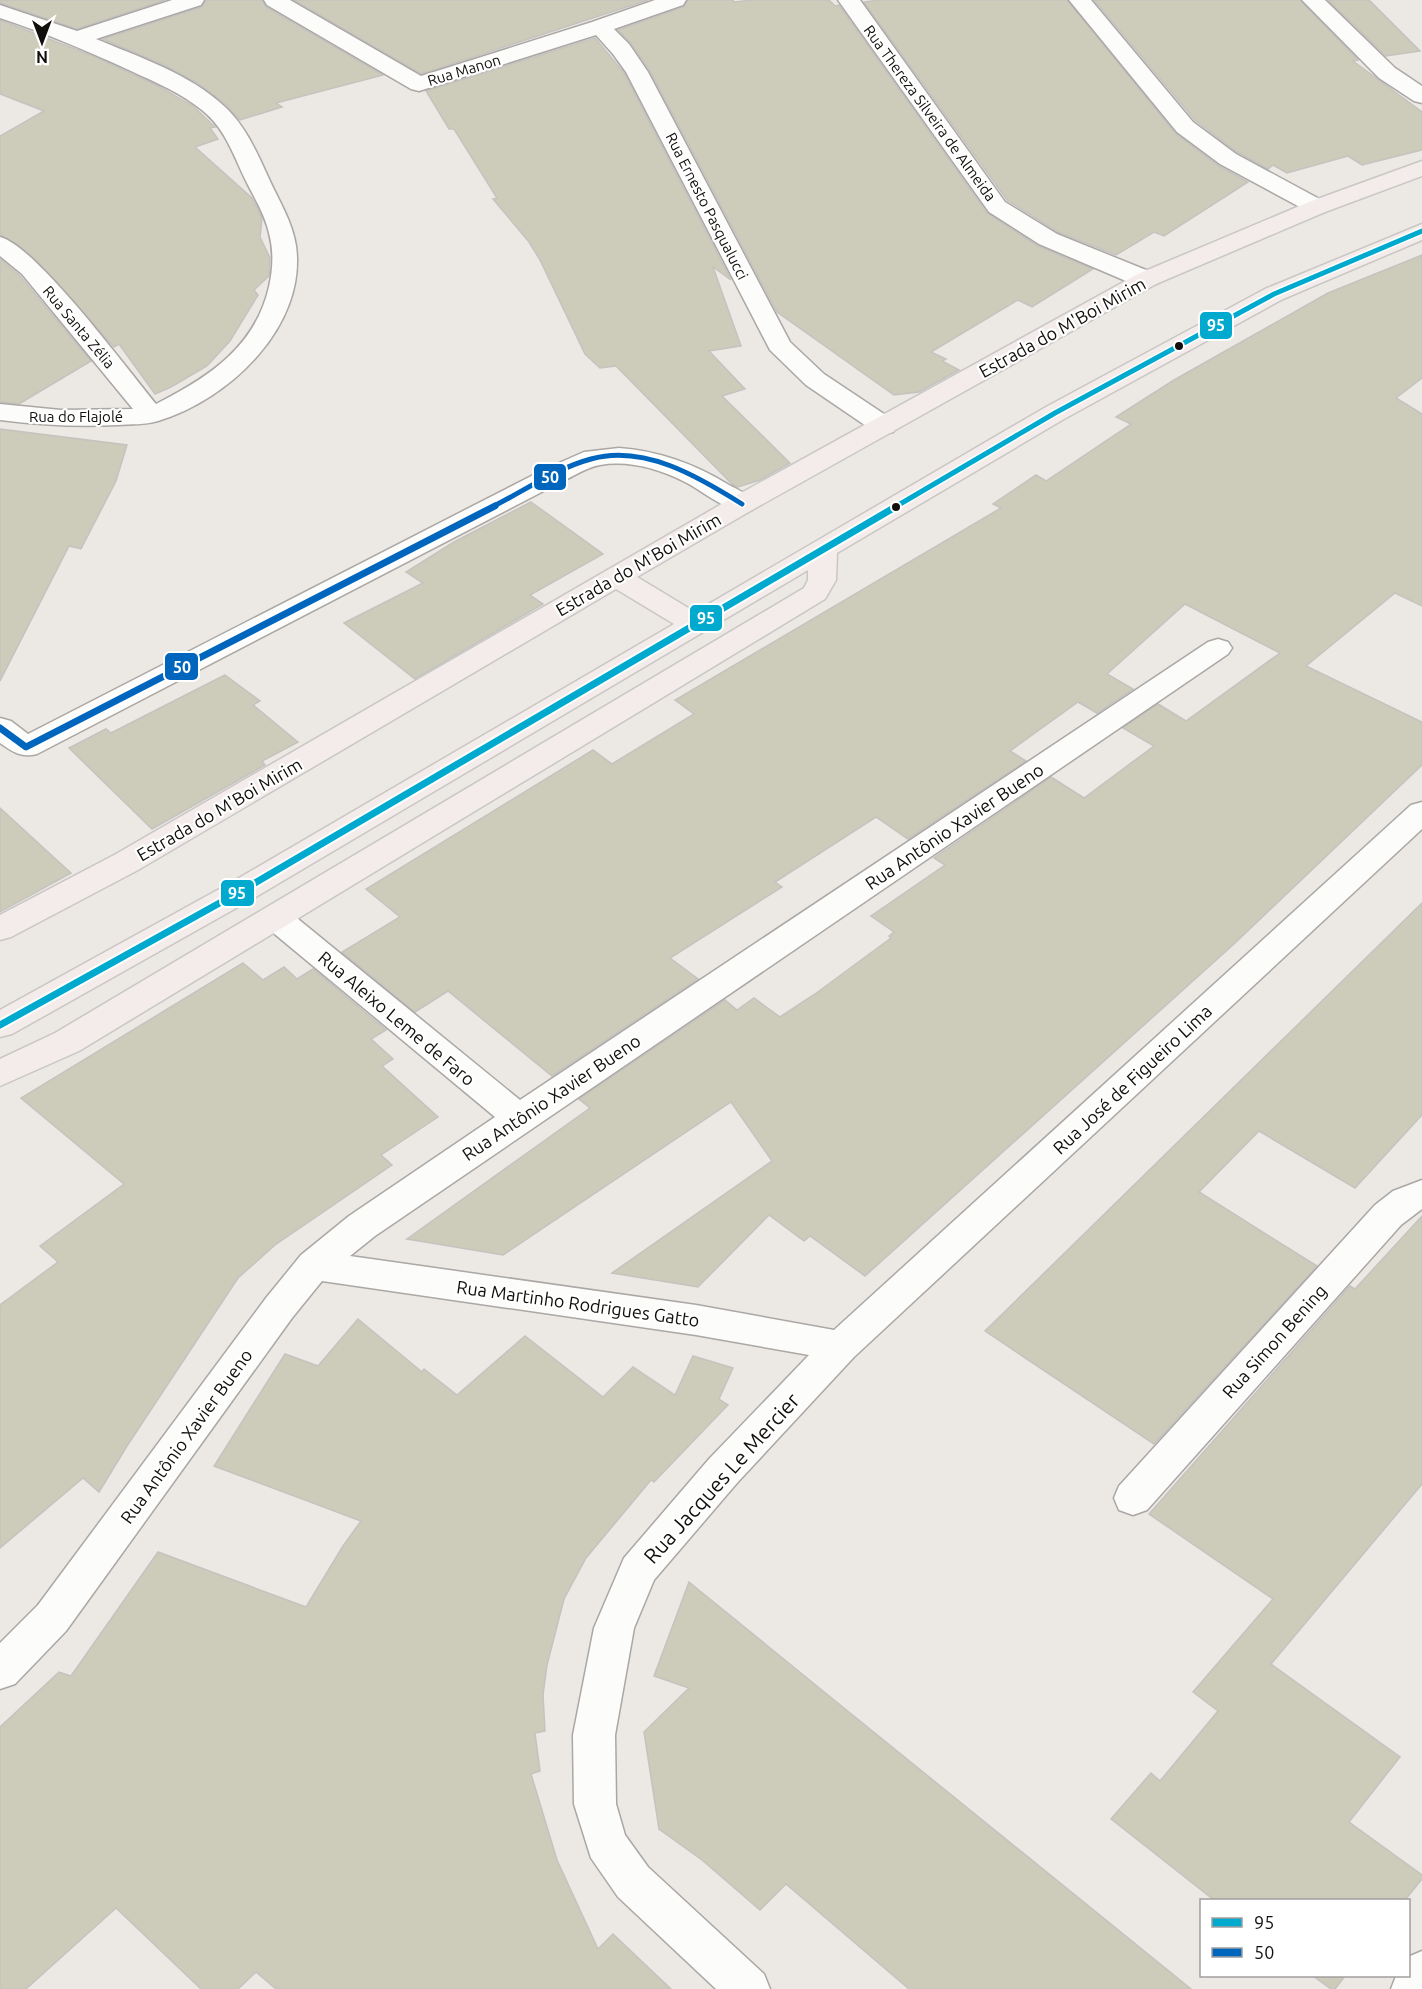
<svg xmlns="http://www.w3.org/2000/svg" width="1422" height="1989" font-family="Ubuntu,sans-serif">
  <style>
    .building { fill: #cdcbba; stroke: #c5c3bf; stroke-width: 1.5 }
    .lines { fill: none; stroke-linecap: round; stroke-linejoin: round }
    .minor-casing { stroke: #aaa7a4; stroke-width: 3 }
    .major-casing { stroke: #c8c7c5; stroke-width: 3 }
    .minor { fill: #fcfcfb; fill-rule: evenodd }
    .major { fill: #f3ecea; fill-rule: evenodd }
    .bus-1-far1-casing { stroke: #fff; stroke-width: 8 }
    .bus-1-casing { stroke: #fff; stroke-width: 11 }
    .bus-2-far1-casing { stroke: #fff; stroke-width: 8 }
    .bus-2-casing { stroke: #fff; stroke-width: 11 }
    .bus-1-far1 { stroke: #00a9ce; stroke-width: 5 }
    .bus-1 { stroke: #00a9ce; stroke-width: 7 }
    .bus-2-far1 { stroke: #0065bd; stroke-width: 5 }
    .bus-2 { stroke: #0065bd; stroke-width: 7 }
    .bus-dot { fill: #110f0c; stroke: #fff; stroke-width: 2 }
    .labels { text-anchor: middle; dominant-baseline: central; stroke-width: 4.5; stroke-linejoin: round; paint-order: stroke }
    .far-street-label { font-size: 15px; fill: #110f0c; stroke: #fff }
    .street-label { font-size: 18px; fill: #110f0c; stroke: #fff }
    .near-street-label { font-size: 21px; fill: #110f0c; stroke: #fff }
    .line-badge { stroke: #fff; stroke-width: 2 }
    .badge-label { font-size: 16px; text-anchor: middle; font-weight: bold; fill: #fff }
  </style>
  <rect width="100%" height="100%" fill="#ece8e4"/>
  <!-- building -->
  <g class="building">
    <polygon points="0,0 165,0 77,29 0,3"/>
    <polygon points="206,0 262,0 266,7 383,75 276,103 282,107 240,120 225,104 197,83 164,65 103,39 202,7"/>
    <polygon points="294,0 648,0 421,74"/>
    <polygon points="688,0 733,0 734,2 752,0 829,0 835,6 839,5 987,213 1038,246 1093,269 1032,307 1018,300 931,352 946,359 942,361 959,370 919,392 894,395 777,312 650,71 631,43 618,30 684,7"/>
    <polygon points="879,0 1067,0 1175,133 1219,166 1248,182 1164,236 1154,232 1116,255 1058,232 1007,200 864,2"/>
    <polygon points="1094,0 1300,0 1358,60 1353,61 1422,112 1422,150 1362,165 1348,156 1287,173 1273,165 1268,169 1237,152 1195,120"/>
    <polygon points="1328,0 1369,0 1420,51 1386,56"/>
    <polygon points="0,20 98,58 158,86 193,106 215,127 210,128 218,139 195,147 252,198 262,218 260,237 270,258 269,276 254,290 258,295 230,341 207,366 171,387 155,394 119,344 114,347 37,261 17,244 0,235 0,136 44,111 0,94"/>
    <polygon points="595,38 624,73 731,280 713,267 741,346 709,351 745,389 722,396 790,463 760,480 738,487 733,485 616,366 600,368 585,354 540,260 529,242 493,199 497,198 454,129 449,129 426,91"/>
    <polygon points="1422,255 1422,378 1396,398 1422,414 1422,606 1395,593 1306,666 1422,722 1422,765 1234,944 865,1276 810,1236 804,1241 769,1215 698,1287 612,1273 772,1161 731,1102 503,1255 407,1239 590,1108 579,1099 725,1000 737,1010 754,998 780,1017 815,994 891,938 889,936 894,932 871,916 945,865 934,858 1051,777 1084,798 1154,746 1123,728 1158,704 1186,721 1280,653 1185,604 1107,674 1133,689 1097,713 1078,702 1010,751 1026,761 908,839 876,817 775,882 782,887 670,958 698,979 552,1076 448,991 415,1012 342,952 400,917 366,889 593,750 612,764 694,714 675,700 1001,508 993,504 1036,475 1046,481 1131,424 1116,417 1174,380 1328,293"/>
    <polygon points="0,259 20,276 91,361 19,404 0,402"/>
    <polygon points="0,429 127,445 116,481 81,549 69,546 0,681"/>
    <polygon points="531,502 603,554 530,595 543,604 415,679 344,623 423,583 406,572 454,542"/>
    <polygon points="225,675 260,701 253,705 298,742 262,761 265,765 152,829 69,748 106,729 111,733"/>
    <polygon points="0,808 71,873 0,912"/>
    <polygon points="1422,903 1422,1115 1355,1188 1259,1131 1199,1192 1317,1266 1154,1444 985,1331"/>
    <polygon points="243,963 263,980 284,967 297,979 313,969 386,1030 371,1039 393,1059 382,1066 438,1117 381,1155 392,1165 275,1245 238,1278 127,1446 99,1492 83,1478 0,1548 0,1305 58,1262 40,1246 124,1184 21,1098"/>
    <polygon points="1422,1216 1422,1484 1271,1664 1400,1757 1349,1822 1422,1875 1422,1879 1405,1900 1214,1900 1111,1819 1151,1773 1160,1781 1218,1711 1193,1692 1273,1599 1149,1514 1350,1286 1355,1289"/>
    <polygon points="358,1319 422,1372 424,1369 457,1395 525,1336 603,1397 633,1367 675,1395 693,1356 733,1368 719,1399 728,1405 654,1482 651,1480 586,1558 564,1599 547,1665 543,1695 545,1731 535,1733 540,1771 531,1774 557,1860 598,1949 613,1934 671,1989 276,1989 256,1972 238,1989 201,1989 116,1908 26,1989 0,1989 0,1727 59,1672 71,1676 158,1552 306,1607 343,1546 361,1521 214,1466 285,1354 318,1366"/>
    <polygon points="689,1582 839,1704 1191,1989 909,1989 786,1884 760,1910 702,1860 659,1829 644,1732 689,1688 654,1676"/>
    <polygon points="1313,1976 1345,1976 1335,1989 1331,1989"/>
  </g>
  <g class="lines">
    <defs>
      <g id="minor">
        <path d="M172,0h32l-3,5 -105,34c43,18 94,35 128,67 22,20 33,47 45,73 10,22 23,42 27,67 11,80 -67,154 -138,175 -13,4 -27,3 -40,4 -40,2 -79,0 -118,-5v-16l61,6 72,-1 -111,-135 -22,-18v-19c36,9 128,133 156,167 53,-27 99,-57 113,-117 4,-18 5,-36 0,-54 -4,-18 -14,-34 -22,-50 -13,-26 -21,-54 -45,-73 -21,-17 -47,-28 -71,-39 -43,-20 -86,-38 -131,-53v-13l77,26z"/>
        <polygon points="264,0 290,0 421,76 592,22 655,0 686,0 683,5 614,29 629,44 648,72 790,342 824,374 893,420 897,426 893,432 884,434 875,432 806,385 770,350 626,72 613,54 596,35 419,91 411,89 267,5"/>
        <polygon points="838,0 860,0 1005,202 1057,234 1156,274 1159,279 1156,284 1147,286 1126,281 1039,244 989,212"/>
        <polygon points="1069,0 1091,0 1193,122 1236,154 1325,202 1329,207 1325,212 1317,214 1309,212 1220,164 1177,132"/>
        <polygon points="1302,0 1325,0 1395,68 1422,86 1422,103 1414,101 1379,78"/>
        <path d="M619,448c40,3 76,16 110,37 10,5 20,10 27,19l-4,6c-23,5 -47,-18 -67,-28 -26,-13 -56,-22 -85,-17 -13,2 -26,11 -39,17l-524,272c-16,4 -24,-2 -37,-11v-25l11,3 17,13 515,-264 41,-18z"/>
        <polygon points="1218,639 1228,642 1232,648 1228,654 375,1236 350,1256 696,1305 834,1330 1411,805 1422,802 1422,829 854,1357 737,1483 654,1580 634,1628 615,1735 616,1804 625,1835 648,1867 764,1974 770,1989 716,1989 618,1897 591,1858 574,1804 573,1735 594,1628 624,1558 709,1459 809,1355 696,1335 322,1281 292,1318 66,1631 15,1684 0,1689 0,1643 38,1605 266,1298 301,1255 349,1216 495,1117 265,926 260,918 265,910 276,907 287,910 520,1100 1208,642"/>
        <polygon points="1422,1180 1422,1209 1401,1225 1147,1510 1133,1515 1119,1510 1114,1498 1119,1486 1375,1205 1393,1191"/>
        <polygon points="1422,1951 1422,1989 1391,1989 1396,1976 1408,1976 1408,1957"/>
      </g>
      <polygon id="major" points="1422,161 1422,176 1325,212 1156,284 752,510 637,577 695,612 1046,407 1265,289 1422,224 1422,240 1283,299 1064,419 837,553 836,580 825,599 79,1051 0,1086 0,1059 55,1033 804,588 808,580 808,570 254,898 12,1034 0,1037 0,1010 232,882 674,624 616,589 138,870 11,937 0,940 0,915 116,854 732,498 1138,274 1309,202"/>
    </defs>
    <!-- minor casing -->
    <use href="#minor" class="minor-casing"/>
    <!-- major casing -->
    <use href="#major" class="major-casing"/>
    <!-- minor -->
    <use href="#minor" class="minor"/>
    <!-- major -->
    <use href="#major" class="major"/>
    <defs>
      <polyline id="bus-1-far1" points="895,507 1055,413 1274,294 1422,231"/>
      <polyline id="bus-1" points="0,1025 243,890 897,506"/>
      <path id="bus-2-far1" d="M492,507c32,-16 65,-39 99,-48 53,-15 108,18 151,45"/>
      <polyline id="bus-2" points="0,728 26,747 495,506"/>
    </defs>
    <!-- bus-1-far1 casing -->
    <use href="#bus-1-far1" class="bus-1-far1-casing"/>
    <!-- bus-1 casing -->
    <use href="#bus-1" class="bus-1-casing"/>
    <!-- bus-2-far1 casing -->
    <use href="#bus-2-far1" class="bus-2-far1-casing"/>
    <!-- bus-2 casing -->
    <use href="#bus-2" class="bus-2-casing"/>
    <!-- bus-1-far1 -->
    <use href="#bus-1-far1" class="bus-1-far1"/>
    <!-- bus-1 -->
    <use href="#bus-1" class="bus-1"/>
    <!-- bus-2-far1 -->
    <use href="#bus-2-far1" class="bus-2-far1"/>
    <!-- bus-2 -->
    <use href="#bus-2" class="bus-2"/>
  </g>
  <!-- markers -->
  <g class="bus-dot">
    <circle cx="1179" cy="346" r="5"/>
    <circle cx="896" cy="507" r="5"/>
  </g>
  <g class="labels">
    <!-- far-street labels -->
    <g class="far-street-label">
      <text transform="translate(464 70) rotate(-17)">Rua Manon</text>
      <text transform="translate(930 113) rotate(54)">Rua Thereza Silveira de Almeida</text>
      <text transform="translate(707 206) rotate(63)">Rua Ernesto Pasqualucci</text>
      <text transform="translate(79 327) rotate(50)">Rua Santa Zélia</text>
      <text x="76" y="416">Rua do Flajolé</text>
    </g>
    <!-- street labels -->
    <g class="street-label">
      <text transform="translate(1062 327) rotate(-29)">Estrada do M'Boi Mirim</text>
      <text transform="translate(638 564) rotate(-30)">Estrada do M'Boi Mirim</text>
      <text transform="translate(219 809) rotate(-30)">Estrada do M'Boi Mirim</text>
      <text transform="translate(954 826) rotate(-34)">Rua Antônio Xavier Bueno</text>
      <text transform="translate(397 1018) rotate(40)">Rua Aleixo Leme de Faro</text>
      <text transform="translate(1132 1079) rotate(-43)">Rua José de Figueiro Lima</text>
      <text transform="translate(551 1097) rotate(-34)">Rua Antônio Xavier Bueno</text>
      <text transform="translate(578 1303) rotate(8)">Rua Martinho Rodrigues Gatto</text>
      <text transform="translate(1274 1341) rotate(-48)">Rua Simon Bening</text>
      <text transform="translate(186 1436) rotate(-54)">Rua Antônio Xavier Bueno</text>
    </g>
    <!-- near-street labels -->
    <g class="near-street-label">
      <text transform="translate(721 1478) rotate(-48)">Rua Jacques Le Mercier</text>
    </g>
  </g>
  <g class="line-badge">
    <rect x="1199" y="311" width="34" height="29" rx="6" fill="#00a9ce"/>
    <rect x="533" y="463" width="34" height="28" rx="6" fill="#0065bd"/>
    <rect x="689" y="604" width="34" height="28" rx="6" fill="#00a9ce"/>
    <rect x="164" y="652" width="35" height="29" rx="6" fill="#0065bd"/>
    <rect x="220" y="879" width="35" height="28" rx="6" fill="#00a9ce"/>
  </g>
  <g class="badge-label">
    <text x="1216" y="331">95</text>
    <text x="550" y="483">50</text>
    <text x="706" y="624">95</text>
    <text x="182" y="673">50</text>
    <text x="237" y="899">95</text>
  </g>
  <!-- legend -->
  <rect x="1200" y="1899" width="210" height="78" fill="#ffffff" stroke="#a09f9e" stroke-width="1.5"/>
  <rect x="1212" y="1918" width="30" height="9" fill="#00a9ce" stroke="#a09f9e" stroke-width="1.5"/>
  <text x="1254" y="1929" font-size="18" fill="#110f0c">95</text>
  <rect x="1212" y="1948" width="30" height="9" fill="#0065bd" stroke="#a09f9e" stroke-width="1.5"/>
  <text x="1254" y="1959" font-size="18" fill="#110f0c">50</text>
  <!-- north arrow -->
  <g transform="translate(42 42) rotate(180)" stroke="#ffffff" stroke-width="4.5" paint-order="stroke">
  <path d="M0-4.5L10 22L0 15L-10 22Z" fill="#110f0c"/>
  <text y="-9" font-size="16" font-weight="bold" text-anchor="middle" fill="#110f0c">N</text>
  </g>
</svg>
